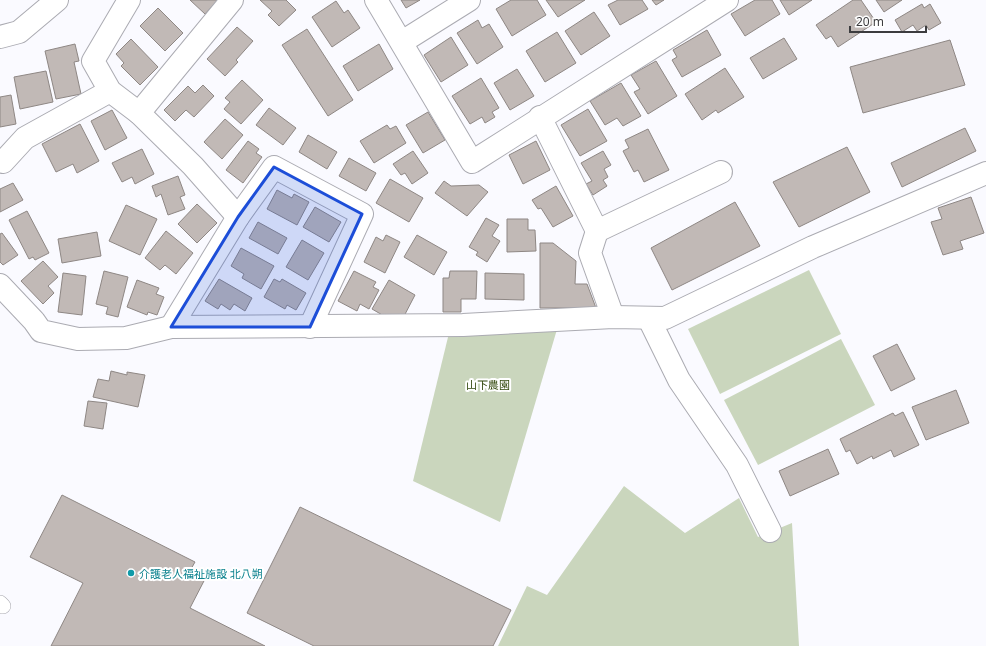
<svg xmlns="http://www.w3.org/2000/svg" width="986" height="646" font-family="'Noto Sans','Noto Sans JP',sans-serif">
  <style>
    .green { fill: #cad6bd }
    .building { fill: #c1b9b6; stroke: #8e8784 }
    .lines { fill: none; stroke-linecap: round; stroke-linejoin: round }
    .service-casing { stroke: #ababb2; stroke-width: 16 }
    .minor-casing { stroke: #ababb2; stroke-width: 24 }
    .tertiary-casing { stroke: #ababb2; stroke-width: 24 }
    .service { stroke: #fff; stroke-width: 15 }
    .minor { stroke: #fff; stroke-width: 22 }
    .tertiary { stroke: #fff; stroke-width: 22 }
    .marked { fill: #1d4ed8; fill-opacity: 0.2; stroke: #1d4ed8; stroke-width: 3; stroke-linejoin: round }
    .culture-dot { fill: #0f9aa8; stroke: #fff; stroke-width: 1.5 }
    .labels { text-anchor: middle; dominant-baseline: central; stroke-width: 4; stroke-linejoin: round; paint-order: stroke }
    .park-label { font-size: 11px; fill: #31470c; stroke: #fff }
    .culture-label { font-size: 11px; fill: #0d838f; stroke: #fff; text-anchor: start }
  </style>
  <rect width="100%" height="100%" fill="#fafaff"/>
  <!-- green -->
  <g class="green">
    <polygon points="809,270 841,334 720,394 688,329"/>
    <polygon points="558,326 500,522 413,481 449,333"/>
    <polygon points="841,339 875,405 758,465 724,400"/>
    <polygon points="624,486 685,533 739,498 758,537 792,523 799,646 498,646 527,586 547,595"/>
  </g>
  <!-- building -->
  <g class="building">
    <polygon points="190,0 218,0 205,14"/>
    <polygon points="260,0 286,0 296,10 279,26 268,15 272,11"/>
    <polygon points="401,0 420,0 406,8"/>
    <polygon points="511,0 537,0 546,15 512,36 496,9"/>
    <polygon points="546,0 585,0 558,17"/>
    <polygon points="618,0 642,0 648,9 620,25 608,5"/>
    <polygon points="652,0 664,0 656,5"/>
    <polygon points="755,0 772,0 780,14 745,36 731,14"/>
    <polygon points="780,0 812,0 789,15"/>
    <polygon points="853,0 861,0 876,22 838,47 831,36 826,39 816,25"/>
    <polygon points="876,0 902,0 884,12"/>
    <polygon points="336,1 344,13 348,10 360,28 332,47 312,17"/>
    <polygon points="922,4 924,8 930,4 941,23 929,30 926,25 917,31 913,25 902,32 895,20"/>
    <polygon points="158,8 183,33 165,51 140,26"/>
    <polygon points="594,12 610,36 581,55 565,31"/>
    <polygon points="478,20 482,28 489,24 503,47 477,64 457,33"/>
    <polygon points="237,27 253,41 236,60 238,62 225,76 207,59"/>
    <polygon points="307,29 353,100 328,116 282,45"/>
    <polygon points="707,30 721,55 682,77 672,60 677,57 673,50"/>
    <polygon points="557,32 576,63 545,82 526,51"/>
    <polygon points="451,37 468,65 441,82 424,55"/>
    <polygon points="784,38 797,59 763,79 750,58"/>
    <polygon points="131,39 158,67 140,85 121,66 124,63 116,54"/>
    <polygon points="950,40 965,85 863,113 850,67"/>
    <polygon points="75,44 79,61 74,62 81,94 56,99 45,51"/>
    <polygon points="379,44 393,69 358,91 343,66"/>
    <polygon points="656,61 677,96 648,114 634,92 640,89 631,75"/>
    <polygon points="725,68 744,97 718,113 716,110 702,120 685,94"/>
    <polygon points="517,69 534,96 510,110 494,83"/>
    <polygon points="46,71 53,102 20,109 14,77"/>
    <polygon points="481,78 499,108 492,112 495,117 485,123 482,117 470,124 452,96"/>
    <polygon points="242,80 263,100 241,124 224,109 230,102 225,98"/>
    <polygon points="621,83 641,116 623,126 617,118 605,125 590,101"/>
    <polygon points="203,85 214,96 194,117 186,110 175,121 164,110 188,86 195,93"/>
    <polygon points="11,95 16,124 0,127 0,97"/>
    <polygon points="269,108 296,128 283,145 256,125"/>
    <polygon points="588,109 607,141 580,156 561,125"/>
    <polygon points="112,110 127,138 105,150 91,121"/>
    <polygon points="428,112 445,140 423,153 406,125"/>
    <polygon points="225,119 243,135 222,159 204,142"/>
    <polygon points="80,124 99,161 77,173 73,164 56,172 42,144"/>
    <polygon points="387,125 390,129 396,126 406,143 374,163 360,141"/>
    <polygon points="965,128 976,151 902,187 891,163"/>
    <polygon points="648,129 669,170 644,182 638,170 634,172 623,151 629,148 625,140"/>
    <polygon points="308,135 337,152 327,169 299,152"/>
    <polygon points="248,141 259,149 256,153 262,157 243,183 226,170"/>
    <polygon points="536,141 550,170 523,184 509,155"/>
    <polygon points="847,147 870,192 799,227 773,182"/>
    <polygon points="142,149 154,174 135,184 132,177 122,182 112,163"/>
    <polygon points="413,151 428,173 412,184 405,173 401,175 393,164"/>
    <polygon points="603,151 611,165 604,169 608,177 603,180 607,186 593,195 586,184 592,181 581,163"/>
    <polygon points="349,158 376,173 366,191 339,176"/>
    <polygon points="178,176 185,195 180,197 185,209 168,215 161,194 156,197 152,186"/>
    <polygon points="390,179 423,198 409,222 376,203"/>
    <polygon points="444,181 451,186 479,185 488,192 467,216 435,193"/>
    <polygon points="13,183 23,200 0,212 0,189"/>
    <polygon points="556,186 573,216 553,227 541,208 538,209 532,200"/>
    <polygon points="277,190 292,198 294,194 309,202 297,225 267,209"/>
    <polygon points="971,197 984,233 960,241 963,249 943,255 931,222 942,219 938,208"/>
    <polygon points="735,202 760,246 672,290 651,248"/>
    <polygon points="197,204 217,223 197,243 178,224"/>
    <polygon points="126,205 157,219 140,255 109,241"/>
    <polygon points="315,207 341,222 329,242 303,227"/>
    <polygon points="27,211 49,253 35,260 33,257 29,259 9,220"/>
    <polygon points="486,218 499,225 492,236 500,241 487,262 476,255 478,252 469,247"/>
    <polygon points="507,219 528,219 528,230 535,230 536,251 507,252"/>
    <polygon points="258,222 287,238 278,254 249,238"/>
    <polygon points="166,231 193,253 176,274 165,265 160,270 145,258"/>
    <polygon points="97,232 101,256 62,263 58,239"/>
    <polygon points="2,233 18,255 3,265 0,262 0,234"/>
    <polygon points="386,235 400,242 385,273 364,262 376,237 383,241"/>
    <polygon points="417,235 447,252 434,275 404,257"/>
    <polygon points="302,240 324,253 308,280 286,267"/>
    <polygon points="540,243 553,243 576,261 575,284 587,284 596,308 540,308"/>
    <polygon points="241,248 274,266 261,289 242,278 244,274 231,266"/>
    <polygon points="43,261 58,277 48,286 54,293 43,304 21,281"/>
    <polygon points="104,271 128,277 118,317 106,314 108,307 96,304"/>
    <polygon points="354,271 376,282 373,287 379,290 369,309 360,304 357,311 338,301"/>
    <polygon points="450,271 477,271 476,299 461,299 461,312 443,312 443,278 449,278"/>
    <polygon points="63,273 86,276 82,315 58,312"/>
    <polygon points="485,273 524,274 524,300 485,299"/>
    <polygon points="219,279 252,298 245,311 234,304 230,310 221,304 218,309 205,301"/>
    <polygon points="274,279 280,282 282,279 306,293 296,310 287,305 285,309 264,297"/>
    <polygon points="137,280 159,288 156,294 164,297 157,315 148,312 147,315 127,307"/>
    <polygon points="389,280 415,295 402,320 391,320 372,309"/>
    <polygon points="897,344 915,379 891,391 873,356"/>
    <polygon points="111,371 127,375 127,372 145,375 138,407 93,397 98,379 109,381"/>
    <polygon points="956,390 969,423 926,440 912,407"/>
    <polygon points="88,401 107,403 103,429 84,426"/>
    <polygon points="903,412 919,445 894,457 891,450 873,459 872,456 857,464 850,450 846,452 840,439 893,413 895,416"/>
    <polygon points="828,449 839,474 790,496 779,471"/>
    <polygon points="62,495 195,562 191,569 206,577 190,608 265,646 51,646 83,583 30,557"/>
    <polygon points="300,507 511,610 493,646 314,646 247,613"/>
  </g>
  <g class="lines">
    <defs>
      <polyline id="service" points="0,603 3,606"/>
      <g id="minor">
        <polyline points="129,0 93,61 110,91 139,113 193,166 238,217"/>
        <polyline points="376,0 472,162 727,0"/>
        <polyline points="402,42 469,0"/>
        <polyline points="139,113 232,0"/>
        <polyline points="540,117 597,231 721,172"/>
        <polyline points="3,162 25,138 110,91"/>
        <polyline points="597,231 590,253 613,317"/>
        <polyline points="0,285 34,321 41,331 78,339 126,338 171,327 463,325 613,317 665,318 813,247 986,173"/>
        <polyline points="649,319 679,380 737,465 770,531"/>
        <polyline points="171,327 238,217 274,167 362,214 310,327"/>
      </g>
      <polyline id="tertiary" points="0,37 19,32 57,0"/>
    </defs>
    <!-- service casing -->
    <use href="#service" class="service-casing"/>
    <!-- minor casing -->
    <use href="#minor" class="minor-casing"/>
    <!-- tertiary casing -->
    <use href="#tertiary" class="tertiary-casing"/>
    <!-- service -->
    <use href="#service" class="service"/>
    <!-- minor -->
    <use href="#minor" class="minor"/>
    <!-- tertiary -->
    <use href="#tertiary" class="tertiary"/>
  </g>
  <!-- marked area -->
  <path class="marked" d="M274,167l88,47 -52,113h-139l67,-110z"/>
  <!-- markers -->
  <circle class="culture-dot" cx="131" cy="573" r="4"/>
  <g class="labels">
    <!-- park labels -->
    <g class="park-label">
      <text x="488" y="384">山下農園</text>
    </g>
    <!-- culture labels -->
    <g class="culture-label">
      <text x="139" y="573">介護老人福祉施設 北八朔</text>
    </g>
  </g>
  <!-- scale -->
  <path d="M850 26v6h76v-6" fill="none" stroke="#3c3c3f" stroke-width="2"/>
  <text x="856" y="26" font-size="12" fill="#3c3c3f" stroke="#ffffff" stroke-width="3" paint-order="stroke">20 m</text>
</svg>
